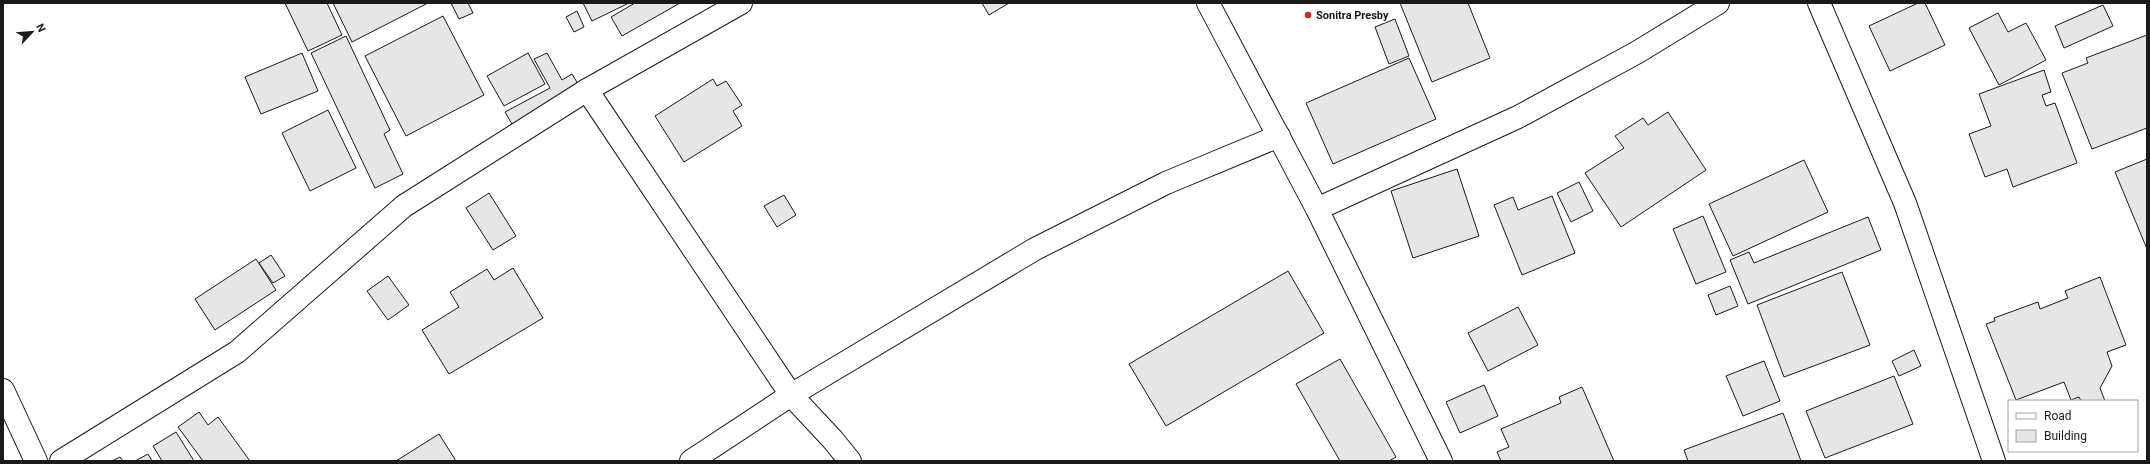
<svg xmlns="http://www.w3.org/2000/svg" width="2150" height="464" font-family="Roboto,sans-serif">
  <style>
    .building { fill: #e6e6e6; stroke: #1a1a1a }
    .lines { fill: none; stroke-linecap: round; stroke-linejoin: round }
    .minor-casing { stroke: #1a1a1a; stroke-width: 24 }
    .minor { stroke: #fff; stroke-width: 22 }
    .poi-dot { fill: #c62828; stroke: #fff; stroke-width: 1.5 }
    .labels { text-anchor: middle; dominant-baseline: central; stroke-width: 3; stroke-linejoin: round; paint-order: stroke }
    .poi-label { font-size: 11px; font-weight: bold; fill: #1a1a1a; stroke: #fff; text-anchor: start }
  </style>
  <rect width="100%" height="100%" fill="#fff"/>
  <!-- building -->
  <g class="building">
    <polygon points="285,3 327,3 342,35 308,51"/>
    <polygon points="333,3 428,3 352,42"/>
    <polygon points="451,3 468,3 473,13 459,19"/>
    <polygon points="583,3 629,3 592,21"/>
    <polygon points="635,3 680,3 622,36 611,17"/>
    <polygon points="982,3 1009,3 989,15"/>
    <polygon points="1400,3 1468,3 1490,58 1432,82"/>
    <polygon points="1918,3 1925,3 1945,45 1890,71 1869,26"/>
    <polygon points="2103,5 2113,26 2064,48 2055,26"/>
    <polygon points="577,11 584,27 574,32 566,17"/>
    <polygon points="1998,13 2008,32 2026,23 2046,60 1999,85 1969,28"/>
    <polygon points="443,16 484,95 406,136 365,56"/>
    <polygon points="1395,19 1409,56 1389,64 1375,27"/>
    <polygon points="2147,35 2147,128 2092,149 2062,73 2088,63 2086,58"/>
    <polygon points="346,36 390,130 384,134 403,174 375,188 311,53"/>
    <polygon points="302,53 318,91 261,114 245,77"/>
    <polygon points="528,53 545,84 504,106 487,76"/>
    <polygon points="547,53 562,80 572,74 580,87 512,124 505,112 550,88 534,59"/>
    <polygon points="1409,58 1436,119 1333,164 1306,103"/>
    <polygon points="2044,70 2051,92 2042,95 2046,106 2055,103 2077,163 2013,187 2007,169 1985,177 1969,134 1991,126 1979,94"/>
    <polygon points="713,79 717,86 726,81 742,105 733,111 742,126 684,162 655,116"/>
    <polygon points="328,110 356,168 310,191 282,133"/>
    <polygon points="1668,112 1706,170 1621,227 1585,173 1624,148 1615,136 1643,118 1648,125"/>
    <polygon points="2147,159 2147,249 2115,172"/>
    <polygon points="1804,160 1828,212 1733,256 1709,204"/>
    <polygon points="1457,169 1479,236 1413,258 1391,191"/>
    <polygon points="1579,182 1593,211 1571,222 1557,193"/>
    <polygon points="489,193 516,236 493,250 466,208"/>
    <polygon points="784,195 796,215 777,227 764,206"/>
    <polygon points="1552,196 1575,253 1522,275 1494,205 1513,197 1518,210"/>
    <polygon points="1703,216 1726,272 1696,284 1673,229"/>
    <polygon points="1868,217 1881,250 1748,304 1730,260 1749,252 1754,263"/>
    <polygon points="271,255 285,276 273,283 259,263"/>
    <polygon points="256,259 276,290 215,330 195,299"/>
    <polygon points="513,268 543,318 449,374 422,330 459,307 450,292 487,269 494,280"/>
    <polygon points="1288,271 1324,333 1166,426 1129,364"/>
    <polygon points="1842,272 1870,345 1784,377 1757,305"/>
    <polygon points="388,276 409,305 388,320 367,291"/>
    <polygon points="2100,277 2126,345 2107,352 2112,366 2100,388 2105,401 2081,401 2079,397 2071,400 2064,382 2016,400 1986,324 1995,321 1994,318 2038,302 2040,309 2068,298 2065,291"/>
    <polygon points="1730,286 1738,306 1716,315 1708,295"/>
    <polygon points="1518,307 1538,345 1488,371 1468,333"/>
    <polygon points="1914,350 1921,366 1899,376 1892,361"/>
    <polygon points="1340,359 1396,457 1389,461 1340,461 1296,384"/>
    <polygon points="1764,361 1780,401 1743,416 1726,376"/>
    <polygon points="1894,376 1913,424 1825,458 1806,411"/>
    <polygon points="1484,385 1498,416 1460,433 1446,402"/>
    <polygon points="1582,387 1614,461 1501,461 1497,452 1509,447 1501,429 1561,403 1559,397"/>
    <polygon points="199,412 208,425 218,417 250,461 203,461 178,427"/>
    <polygon points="1783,413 1801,461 1688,461 1684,450"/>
    <polygon points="176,432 194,461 162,461 153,446"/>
    <polygon points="439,434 456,461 396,461"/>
    <polygon points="148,454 152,461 135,461"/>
    <polygon points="120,457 123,461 112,461"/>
  </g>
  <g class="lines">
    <defs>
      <g id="minor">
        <polyline points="1208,3 1317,209 1441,461"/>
        <polyline points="1819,3 1905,203 1994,461"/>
        <polyline points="587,90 791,395 833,440 850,461"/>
        <polyline points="1317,209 1518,117 1636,53 1718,3"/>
        <polyline points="3,390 36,461"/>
        <polyline points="61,461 237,352 404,206 587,90 741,3"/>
        <polyline points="691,461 791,395 1035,249 1166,183 1279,136"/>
      </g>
    </defs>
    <!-- minor casing -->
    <use href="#minor" class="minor-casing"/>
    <!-- minor -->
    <use href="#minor" class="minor"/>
  </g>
  <!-- markers -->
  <circle class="poi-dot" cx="1308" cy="15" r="4"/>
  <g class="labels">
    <!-- poi labels -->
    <g class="poi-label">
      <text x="1316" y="15">Sonitra Presby</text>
    </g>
  </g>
  <!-- border -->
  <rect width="2150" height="464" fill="none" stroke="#1a1a1a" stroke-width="8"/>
  <!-- legend -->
  <rect x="2008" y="400" width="130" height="52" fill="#ffffff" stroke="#a3a3a3"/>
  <rect x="2016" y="413" width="20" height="6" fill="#ffffff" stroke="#a3a3a3"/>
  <text x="2044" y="420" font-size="12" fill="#1a1a1a">Road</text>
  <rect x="2016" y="430" width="20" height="12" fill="#e6e6e6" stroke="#a3a3a3"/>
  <text x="2044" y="440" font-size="12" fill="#1a1a1a">Building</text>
  <!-- north arrow -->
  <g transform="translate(32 32) rotate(64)" stroke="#ffffff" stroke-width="3" paint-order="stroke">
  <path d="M0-3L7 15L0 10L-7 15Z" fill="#1a1a1a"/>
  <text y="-6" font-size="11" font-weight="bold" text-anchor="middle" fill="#1a1a1a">N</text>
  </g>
</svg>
